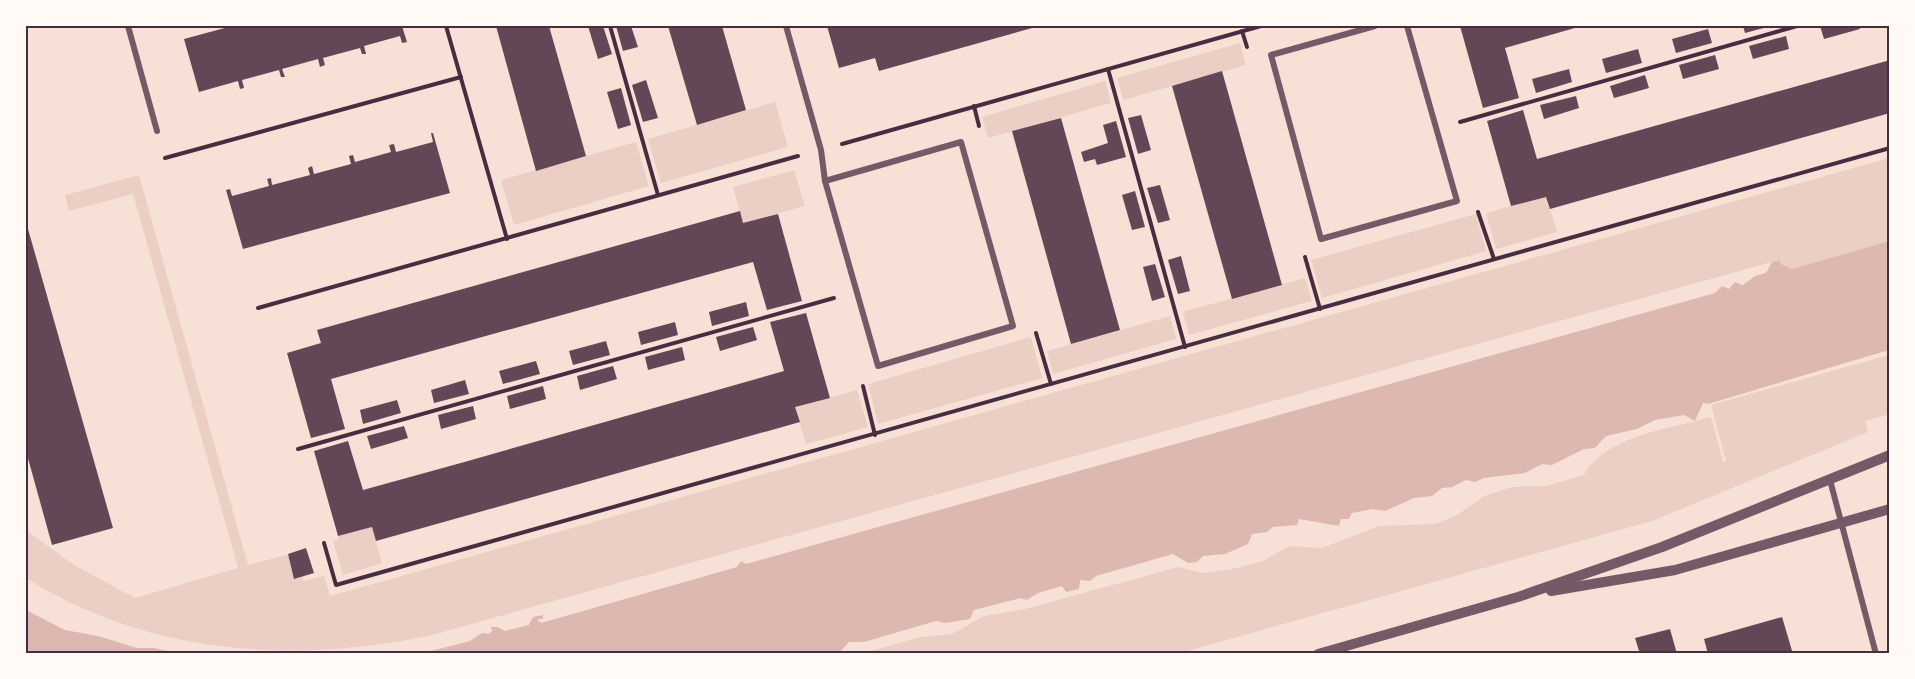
<svg xmlns="http://www.w3.org/2000/svg" width="1915" height="679" font-family="Montserrat,sans-serif">
  <style>
    .green { fill: #ebcfc5 }
    .water { fill: #dcb8b0 }
    .building { fill: #644757 }
    .lines { fill: none; stroke-linecap: round; stroke-linejoin: round }
    .path { stroke: #4a2c40; stroke-width: 4 }
    .minor { stroke: #755966; stroke-width: 6 }
    .tertiary { stroke: #755966; stroke-width: 10 }
    .neatline { fill: none; stroke: #4a2c40; stroke-width: 2 }
  </style>
  <rect width="100%" height="100%" fill="#f7e1d7"/>
  <!-- green -->
  <g class="green">
    <polygon points="1240,43 1246,65 1123,100 1117,78"/>
    <polygon points="1105,81 1111,103 988,138 982,117"/>
    <polygon points="775,102 788,147 661,183 648,139"/>
    <polygon points="636,142 649,186 514,225 501,180"/>
    <path d="M1889,158v83l-97,28 -11,-5 -1,-4 -8,2 -1340,373c-136,30 -287,19 -406,-57v-48l48,35 61,33 103,-30 -105,-374 -64,17 -4,-16 74,-20 109,390 41,-11 7,25 6,-2 2,4 20,-5 6,20z"/>
    <polygon points="794,170 805,206 743,223 733,187"/>
    <polygon points="1546,196 1557,232 1496,249 1486,213"/>
    <polygon points="1476,214 1486,251 1322,298 1311,260"/>
    <polygon points="1305,278 1312,301 1189,335 1183,312"/>
    <polygon points="1170,316 1176,339 1053,374 1047,351"/>
    <polygon points="1031,337 1042,378 878,424 868,384"/>
    <path d="M1889,355v59l-24,7 3,11 -216,89 -472,132h-316l56,-16 32,-3 32,-18 41,-7 153,-42 25,6 29,-4 31,-8 27,-15 32,2 57,-22 57,-2 21,-9 27,-19 28,-9 34,-1 38,-11c22,-40 86,-46 127,-58l12,45 3,-1 -15,-56z"/>
    <polygon points="857,390 868,427 806,444 795,407"/>
    <polygon points="372,527 382,563 343,575 333,541 339,540 338,536"/>
  </g>
  <!-- water -->
  <g class="water">
    <polygon points="1889,241 1889,350 1708,404 1703,403 1695,421 1684,415 1655,420 1637,429 1606,436 1595,448 1584,449 1552,465 1542,464 1525,473 1484,478 1475,482 1466,480 1452,487 1442,488 1432,496 1414,498 1385,511 1372,509 1352,513 1349,519 1341,519 1339,526 1299,519 1297,525 1273,527 1267,532 1252,534 1248,544 1225,554 1203,556 1197,562 1188,563 1173,554 1096,576 1090,581 1080,580 1079,589 1066,592 1062,586 1038,593 1027,600 1021,598 974,610 970,619 945,623 936,621 864,642 849,642 839,653 423,653 470,641 482,633 489,634 492,631 491,627 497,627 505,631 529,625 533,617 543,615 543,619 537,619 541,623 737,567 741,561 746,564 1715,293 1722,286 1729,289 1735,282 1743,285 1755,276 1766,273 1772,262 1780,260 1781,264 1792,269"/>
    <polygon points="26,610 65,630 98,636 137,648 154,648 178,653 26,653"/>
  </g>
  <!-- building -->
  <g class="building">
    <polygon points="232,26 402,26 407,42 402,43 400,36 364,46 366,54 362,54 360,48 323,58 325,65 320,67 318,59 282,69 285,77 281,77 279,70 242,80 244,88 240,89 238,81 199,92 184,39"/>
    <polygon points="496,26 549,26 586,156 536,171"/>
    <polygon points="588,26 603,26 612,54 598,59"/>
    <polygon points="616,26 631,26 638,47 623,51"/>
    <polygon points="668,26 722,26 746,110 697,125"/>
    <polygon points="827,26 1039,26 879,71 875,58 839,68"/>
    <polygon points="1460,26 1582,26 1505,48 1519,98 1483,108"/>
    <polygon points="1743,26 1771,26 1745,33"/>
    <polygon points="1820,26 1859,26 1860,29 1824,39"/>
    <polygon points="1708,29 1712,43 1676,53 1672,39"/>
    <polygon points="1786,36 1789,49 1753,59 1749,46"/>
    <polygon points="1638,49 1642,63 1606,73 1602,59"/>
    <polygon points="1715,55 1719,69 1683,79 1679,65"/>
    <polygon points="1890,60 1890,113 1550,209 1546,197 1511,206 1487,121 1523,110 1537,159"/>
    <polygon points="1569,69 1572,82 1536,93 1532,79"/>
    <polygon points="1222,71 1282,285 1232,299 1172,86"/>
    <polygon points="1645,75 1649,88 1614,98 1610,86"/>
    <polygon points="646,80 658,118 643,122 632,85"/>
    <polygon points="621,88 631,125 618,129 607,92"/>
    <polygon points="1576,96 1579,108 1544,119 1540,105"/>
    <polygon points="1141,115 1151,150 1138,154 1128,118"/>
    <polygon points="1061,118 1120,330 1071,344 1012,131"/>
    <polygon points="1116,121 1126,157 1097,165 1095,159 1084,162 1081,152 1108,143 1103,125"/>
    <polygon points="431,133 433,133 450,193 243,249 226,190 230,189 232,196 269,186 267,179 271,178 272,185 310,175 308,168 312,166 314,174 351,164 349,156 353,155 355,162 391,152 389,145 394,144 396,152 433,142"/>
    <polygon points="1160,185 1170,220 1158,223 1147,188"/>
    <polygon points="1135,191 1145,227 1132,230 1122,195"/>
    <polygon points="740,211 743,223 778,214 802,301 767,310 753,262 331,379 345,429 311,438 287,353 321,343 317,330"/>
    <polygon points="26,229 28,229 113,528 52,545 26,451"/>
    <polygon points="1181,256 1190,291 1178,294 1168,260"/>
    <polygon points="1155,264 1165,297 1152,301 1143,267"/>
    <polygon points="746,302 749,316 712,326 709,312"/>
    <polygon points="806,313 830,398 795,407 800,422 376,541 372,527 338,536 314,451 348,441 363,490 468,461 784,371 770,322"/>
    <polygon points="675,322 678,335 641,345 638,332"/>
    <polygon points="753,327 757,340 720,351 716,337"/>
    <polygon points="606,341 610,355 573,365 569,351"/>
    <polygon points="682,347 685,360 648,370 645,357"/>
    <polygon points="536,361 540,374 503,384 499,371"/>
    <polygon points="613,366 617,379 580,390 577,376"/>
    <polygon points="465,380 469,394 434,403 431,390"/>
    <polygon points="543,386 546,399 510,409 507,396"/>
    <polygon points="397,400 401,413 363,424 360,410"/>
    <polygon points="473,406 476,419 441,429 438,415"/>
    <polygon points="404,426 408,438 371,449 367,436"/>
    <polygon points="306,548 314,573 294,579 288,554"/>
    <polygon points="1782,617 1793,654 1708,654 1704,639"/>
    <polygon points="1670,629 1677,654 1640,654 1635,638"/>
  </g>
  <g class="lines">
    <!-- path -->
    <g class="path">
      <polyline points="446,26 507,239"/>
      <polyline points="610,26 658,195"/>
      <polyline points="1242,31 1247,47"/>
      <polyline points="1108,69 1185,347"/>
      <polyline points="974,106 979,126"/>
      <polyline points="1460,122 1797,26"/>
      <polyline points="842,144 1261,26"/>
      <polyline points="165,158 461,77"/>
      <polyline points="1478,212 1494,259"/>
      <polyline points="1305,257 1320,309"/>
      <polyline points="258,308 798,156"/>
      <polyline points="1036,333 1051,384"/>
      <polyline points="863,386 875,435"/>
      <polyline points="298,449 834,298"/>
      <polyline points="324,543 336,585 1890,148"/>
    </g>
    <!-- minor -->
    <g class="minor">
      <polyline points="128,26 157,131"/>
      <polyline points="786,26 821,150 825,181"/>
      <polyline points="1375,26 1271,55 1321,239 1457,201 1407,26"/>
      <polygon points="961,142 1013,326 878,366 825,181"/>
      <polyline points="1830,480 1876,654"/>
    </g>
    <!-- tertiary -->
    <g class="tertiary">
      <polyline points="1551,591 1675,570 1890,509"/>
      <polyline points="1318,654 1518,597 1662,547 1890,455"/>
    </g>
  </g>
  <!-- border -->
  <rect width="1915" height="679" fill="none" stroke="#fffaf5" stroke-width="54"/>
  <rect x="27" y="27" width="1861" height="625" class="neatline"/>
</svg>
